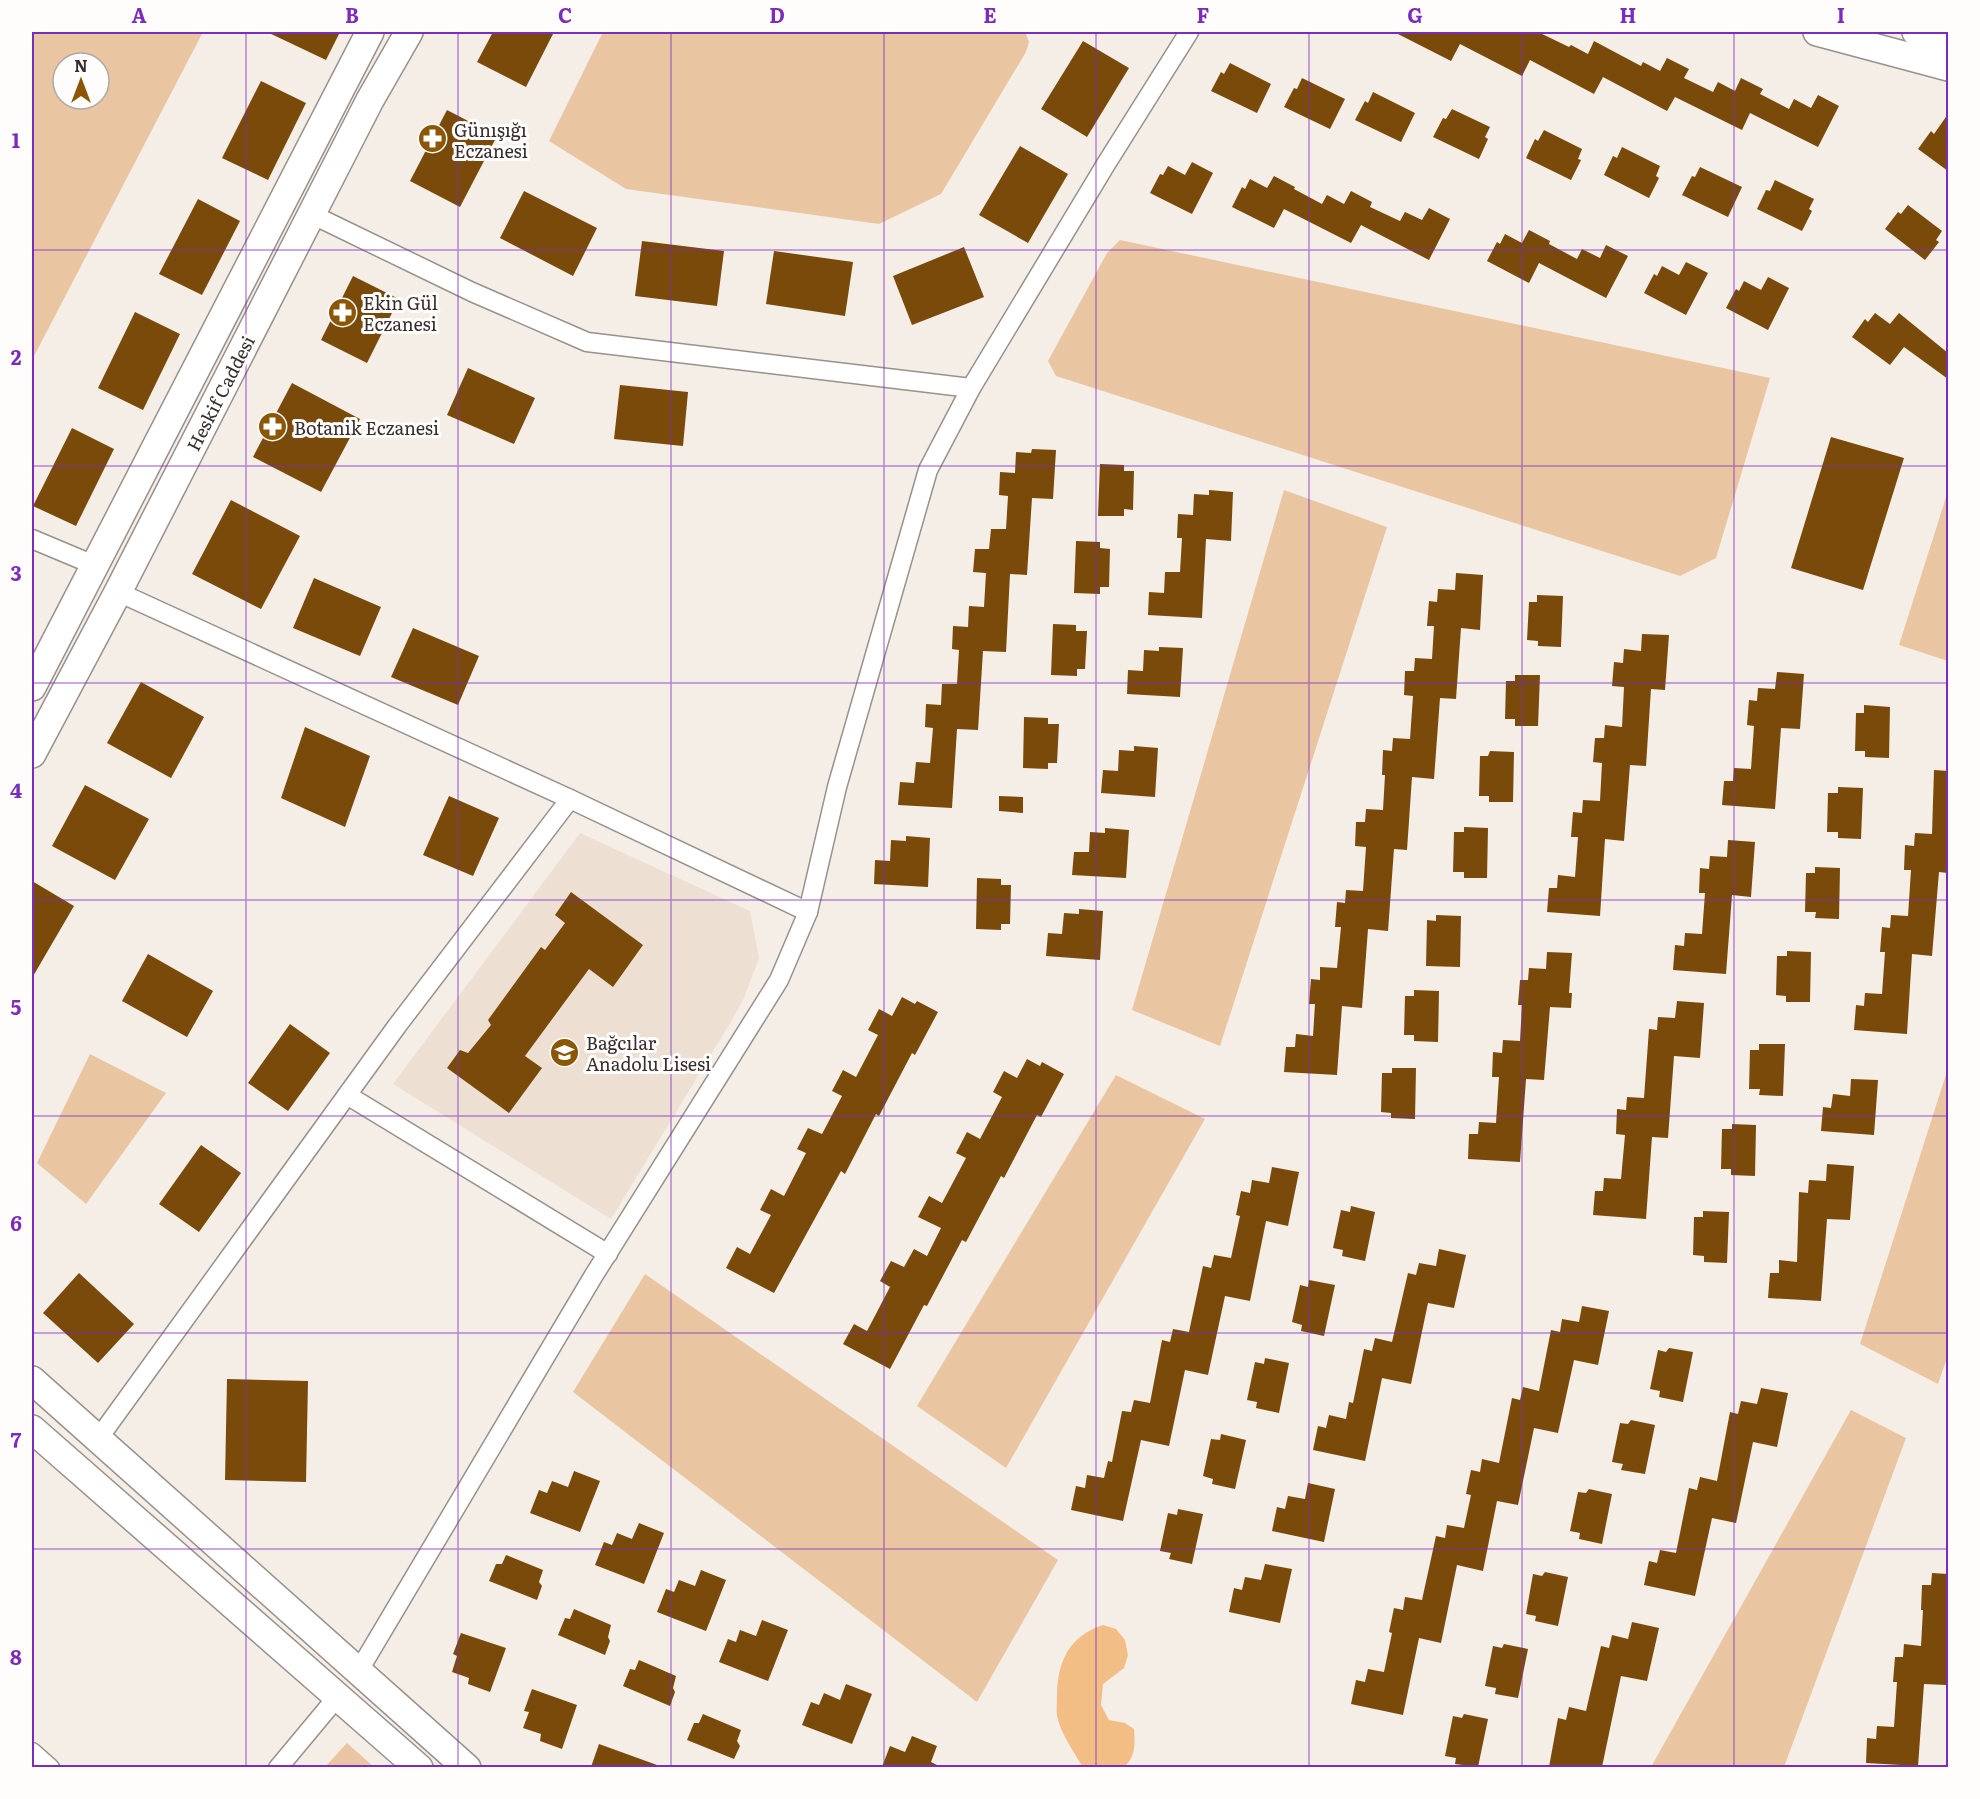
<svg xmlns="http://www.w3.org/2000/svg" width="1980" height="1799" font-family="Literata,serif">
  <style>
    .built { fill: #ede0d3 }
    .green { fill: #e9c6a1; fill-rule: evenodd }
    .water { fill: #f3be85 }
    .building { fill: #794a0a }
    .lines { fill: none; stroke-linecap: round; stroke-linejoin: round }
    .minor-casing { stroke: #98918b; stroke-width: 21 }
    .secondary-casing { stroke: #98918b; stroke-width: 30 }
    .minor { stroke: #fff; stroke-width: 18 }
    .secondary { stroke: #fff; stroke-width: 27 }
    .grid { fill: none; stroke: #7b2cbf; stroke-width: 1.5; stroke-opacity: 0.55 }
    .labels { text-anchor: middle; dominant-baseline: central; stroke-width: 6; stroke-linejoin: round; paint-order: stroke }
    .poi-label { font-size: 18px; fill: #322f2d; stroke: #fefdfb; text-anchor: start }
    .street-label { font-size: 18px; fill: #322f2d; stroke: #fefdfb }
    .neatline { fill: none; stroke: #7b2cbf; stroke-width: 2 }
    .grid-label { font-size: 20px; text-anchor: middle; font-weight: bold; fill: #7b2cbf }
  </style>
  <rect width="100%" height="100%" fill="#f5eee7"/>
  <!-- built -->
  <polygon class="built" points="580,833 750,911 759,958 744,998 732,1020 611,1219 393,1084"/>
  <!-- green -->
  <g class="green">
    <path d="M32,32h171l-171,328zM63,63h36v36h-36z"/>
    <polygon points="603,32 1022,32 1026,34 1029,42 1026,52 941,194 879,224 626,189 549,141"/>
    <polygon points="1120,240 1770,378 1716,558 1680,576 1056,376 1048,361 1107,253"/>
    <polygon points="1284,490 1387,527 1220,1046 1132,1010"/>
    <polygon points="1948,491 1948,661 1899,645"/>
    <polygon points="90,1054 166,1093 86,1204 37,1163"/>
    <polygon points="1948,1068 1948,1355 1938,1384 1860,1344"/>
    <polygon points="1116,1075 1205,1119 1006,1468 917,1406"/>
    <polygon points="645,1274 1058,1560 977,1702 573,1392"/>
    <polygon points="1851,1410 1906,1438 1784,1767 1651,1767"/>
    <polygon points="347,1743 374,1767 325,1767"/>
  </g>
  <!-- water -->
  <path class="water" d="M1103,1625l13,4 9,11 3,15 -4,13 -21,16 -2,21 8,15 16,3 9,6c1,14 2,28 -10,38l-42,-1c-9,-16 -21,-32 -25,-50 -1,-6 0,-13 0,-19 0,-35 12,-61 46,-72z"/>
  <!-- building -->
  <g class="building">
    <polygon points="267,32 340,32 326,60"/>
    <polygon points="493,32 554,32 526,87 477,62"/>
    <polygon points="1394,32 1538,32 1569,47 1571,45 1588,54 1594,41 1641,66 1643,62 1660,71 1667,58 1689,69 1684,78 1713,92 1718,82 1735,91 1741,78 1763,89 1760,94 1789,109 1794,99 1811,108 1818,95 1839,106 1818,147 1750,113 1742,130 1675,97 1667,111 1603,77 1594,94 1530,60 1522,76 1460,44 1451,61"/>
    <polygon points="1083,41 1129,68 1087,137 1041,109"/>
    <polygon points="1230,63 1271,84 1257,113 1211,91 1221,72 1224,74"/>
    <polygon points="1302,78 1345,99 1330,129 1284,107 1294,88 1297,89"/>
    <polygon points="261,81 306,103 268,180 222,158"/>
    <polygon points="1373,92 1415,113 1401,142 1355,120 1365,101 1368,103"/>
    <polygon points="1452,109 1490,127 1485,137 1488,139 1479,159 1433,137 1443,118 1446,119"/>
    <polygon points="447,110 497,136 460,207 410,181"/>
    <polygon points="1948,114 1948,171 1918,149 1931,131 1934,134"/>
    <polygon points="1544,130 1582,149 1578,159 1581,160 1571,180 1526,158 1535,139 1538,141"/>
    <polygon points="1020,146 1068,174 1028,243 979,215"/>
    <polygon points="1622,147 1660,166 1656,176 1659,178 1649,198 1604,175 1613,156 1617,158"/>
    <polygon points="1192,162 1213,173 1192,214 1150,193 1160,174 1163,175 1168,166 1185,175"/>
    <polygon points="1700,167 1742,187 1728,217 1682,195 1692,176 1695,177"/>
    <polygon points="1274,176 1295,187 1294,189 1322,204 1327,195 1344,204 1351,191 1372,202 1370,207 1400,221 1405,212 1422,220 1429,208 1450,219 1429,260 1361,225 1351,243 1284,209 1274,228 1232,207 1242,187 1245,189 1250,179 1267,188"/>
    <polygon points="1775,180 1814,199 1809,209 1812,211 1802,231 1757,209 1766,190 1770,191"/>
    <polygon points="524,191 597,228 573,276 500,238"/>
    <polygon points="198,199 240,221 202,295 159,274"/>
    <polygon points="1908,205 1942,231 1936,240 1939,242 1925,260 1885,229 1898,212 1901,214"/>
    <polygon points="1529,230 1550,241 1549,244 1577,259 1582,249 1600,258 1606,245 1628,256 1606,298 1539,263 1529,283 1487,261 1497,242 1500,244 1505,234 1522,243"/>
    <polygon points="642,241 724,251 717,306 635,296"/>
    <polygon points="964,247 984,297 912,325 893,276"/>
    <polygon points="774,251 853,262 845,316 766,304"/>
    <polygon points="1686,262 1708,273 1686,315 1644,293 1654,274 1657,276 1662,266 1679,275"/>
    <polygon points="353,276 399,299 367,363 321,340"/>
    <polygon points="1768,277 1789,288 1768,330 1726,308 1736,289 1739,291 1744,281 1761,290"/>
    <polygon points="135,312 180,334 143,410 98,388"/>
    <polygon points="1875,313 1890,324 1899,313 1948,353 1948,379 1904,347 1890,365 1852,337 1865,319 1868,322"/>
    <polygon points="468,368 535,398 514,444 447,415"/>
    <polygon points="292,383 360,419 321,492 253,457"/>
    <polygon points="620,385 688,392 683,446 614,439"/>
    <polygon points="72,428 114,449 76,526 33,506"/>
    <polygon points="1831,437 1904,458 1863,590 1791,568"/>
    <polygon points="1032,449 1056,450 1053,499 1032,498 1027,575 1010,574 1006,652 983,651 978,730 957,729 952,808 898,805 900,782 914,783 916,762 930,763 933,728 925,727 926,704 941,705 942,684 957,684 959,650 952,649 953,626 968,627 969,606 984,607 986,573 973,572 975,549 989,549 991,529 1006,529 1008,496 999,495 1000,472 1015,473 1016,452 1031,453"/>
    <polygon points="1100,464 1124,465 1124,471 1134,471 1133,510 1124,509 1124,516 1098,516"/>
    <polygon points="1209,490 1233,492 1231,541 1206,539 1202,618 1148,615 1149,592 1164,593 1165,572 1180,572 1182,538 1177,538 1178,514 1193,515 1194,494 1209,495"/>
    <polygon points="231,500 300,536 261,609 192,574"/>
    <polygon points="1076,541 1100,542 1100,548 1110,549 1109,587 1100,587 1100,594 1074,593"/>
    <polygon points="1456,573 1483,575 1480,630 1461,628 1456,699 1440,698 1434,779 1412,777 1407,850 1394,849 1388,931 1368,929 1362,1008 1342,1006 1337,1075 1284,1072 1286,1047 1295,1047 1296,1034 1313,1036 1315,1004 1309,1004 1311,979 1320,980 1320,967 1337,968 1341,927 1335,927 1337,902 1345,903 1346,890 1363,891 1366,847 1355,846 1356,822 1365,822 1366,809 1383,810 1385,775 1382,775 1383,750 1392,751 1393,738 1410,739 1413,696 1404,695 1405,671 1414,671 1415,658 1432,659 1434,626 1427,626 1429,601 1437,602 1438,589 1455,590"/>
    <polygon points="314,578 381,607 360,656 293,628"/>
    <polygon points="1537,595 1563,596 1561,647 1538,646 1538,641 1527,640 1529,602 1537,602"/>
    <polygon points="1053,624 1076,625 1076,631 1087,631 1085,669 1077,669 1077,676 1051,675"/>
    <polygon points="413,628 479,656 458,705 391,677"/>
    <polygon points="1642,634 1669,635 1665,690 1651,689 1646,766 1630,765 1624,841 1605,839 1600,916 1547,912 1549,888 1557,888 1558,875 1575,877 1578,837 1571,837 1573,812 1582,813 1583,800 1600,801 1602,763 1593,762 1595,738 1604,738 1605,725 1622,727 1624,687 1612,686 1614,662 1623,663 1624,649 1641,651"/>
    <polygon points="1159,647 1183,648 1180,697 1127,694 1128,670 1143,671 1144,650 1159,651"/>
    <polygon points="1777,672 1804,674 1800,729 1781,728 1775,809 1722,805 1724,781 1733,781 1734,768 1751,769 1754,726 1747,725 1749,700 1757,701 1758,688 1775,689"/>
    <polygon points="1515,675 1540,675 1538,726 1515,726 1515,719 1505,719 1506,681 1515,681"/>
    <polygon points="141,682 204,717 171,778 107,743"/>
    <polygon points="1864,705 1890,707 1889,758 1865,757 1865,751 1855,751 1856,713 1864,713"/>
    <polygon points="1024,717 1048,718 1048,724 1059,724 1057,763 1048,763 1048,769 1023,768"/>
    <polygon points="305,727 370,756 345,827 281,798"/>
    <polygon points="1134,746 1158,748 1155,797 1101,793 1103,770 1118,771 1119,750 1134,751"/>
    <polygon points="1490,751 1514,752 1513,802 1489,802 1489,796 1479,796 1480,756 1488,756"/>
    <polygon points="1934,770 1948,771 1948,873 1939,872 1932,956 1912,954 1907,1034 1854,1030 1856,1005 1864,1006 1865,993 1882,994 1885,952 1880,952 1882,927 1890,928 1891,915 1908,916 1911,870 1904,870 1905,845 1914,846 1915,833 1932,834"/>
    <polygon points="85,785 149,819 115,880 52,846"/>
    <polygon points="1838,787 1863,788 1861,839 1838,838 1838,832 1827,832 1828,793 1838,793"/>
    <polygon points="449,796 499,818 473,876 423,855"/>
    <polygon points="999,796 1023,797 1023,813 999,811"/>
    <polygon points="1464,827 1488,828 1487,878 1464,878 1464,872 1453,872 1454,832 1464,832"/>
    <polygon points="1105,828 1129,830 1126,878 1072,875 1074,852 1089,852 1090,832 1105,833"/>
    <polygon points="906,836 930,838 928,887 874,884 875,860 890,861 891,840 906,841"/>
    <polygon points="1728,840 1755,842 1751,897 1732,895 1726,974 1673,970 1675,945 1684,946 1685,933 1702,934 1705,893 1699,893 1700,868 1709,869 1710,856 1727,857"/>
    <polygon points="1815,867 1840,868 1839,919 1815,918 1816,912 1805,912 1806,873 1815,873"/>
    <polygon points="977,878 1001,879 1001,885 1011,885 1010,924 1001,924 1001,930 976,929"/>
    <polygon points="32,881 74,906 32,978"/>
    <polygon points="571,892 643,945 613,987 589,969 525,1056 542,1068 509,1113 447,1068 460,1050 468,1053 491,1025 488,1020 541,947 545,950 565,923 555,915"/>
    <polygon points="1079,909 1103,911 1100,960 1046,956 1048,933 1062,934 1064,913 1079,914"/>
    <polygon points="1436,915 1461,916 1460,967 1426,966 1427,920 1436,921"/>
    <polygon points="1787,951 1811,952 1810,1002 1786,1002 1786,996 1776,995 1777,956 1787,956"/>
    <polygon points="1547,952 1572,953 1569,993 1572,993 1571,1008 1550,1007 1544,1080 1526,1079 1520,1162 1468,1159 1469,1134 1478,1134 1479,1122 1496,1123 1499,1077 1492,1077 1493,1052 1502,1053 1503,1040 1520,1041 1522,1005 1518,1005 1520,980 1528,980 1529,968 1546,969"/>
    <polygon points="148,954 213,991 187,1037 122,1001"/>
    <polygon points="1414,990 1439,991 1438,1042 1414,1041 1414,1035 1404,1035 1405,996 1414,996"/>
    <polygon points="902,997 915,1004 917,1001 938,1012 915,1055 912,1053 879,1116 876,1114 845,1174 841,1171 774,1293 726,1268 737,1247 750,1254 771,1215 760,1210 771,1189 784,1196 806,1153 797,1149 808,1128 822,1134 842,1096 832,1091 843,1070 856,1077 878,1035 868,1030 879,1009 892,1016"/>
    <polygon points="1677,1001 1704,1003 1700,1058 1674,1056 1668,1138 1652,1137 1646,1219 1593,1215 1595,1191 1603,1191 1604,1178 1621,1179 1625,1135 1616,1134 1617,1109 1626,1110 1627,1097 1644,1098 1649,1029 1657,1030 1658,1017 1675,1018"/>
    <polygon points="290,1024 330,1053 288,1111 248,1083"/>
    <polygon points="1759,1044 1785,1044 1783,1096 1759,1095 1760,1089 1749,1089 1750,1050 1759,1050"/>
    <polygon points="1027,1059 1040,1066 1042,1062 1064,1074 1041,1117 1037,1115 1004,1178 1001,1176 966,1242 962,1240 927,1306 924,1305 890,1369 843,1344 854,1324 867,1331 890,1287 880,1281 891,1261 904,1267 914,1249 927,1256 941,1228 918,1217 929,1196 942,1203 966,1158 956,1153 967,1132 980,1139 1002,1097 993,1092 1004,1071 1017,1078"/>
    <polygon points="1392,1068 1416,1068 1415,1119 1391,1118 1391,1113 1381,1112 1382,1073 1392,1073"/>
    <polygon points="1851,1079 1878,1080 1874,1135 1821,1131 1823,1107 1831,1108 1833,1094 1850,1096"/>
    <polygon points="1732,1124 1756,1125 1755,1176 1731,1175 1731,1169 1721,1169 1722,1129 1732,1129"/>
    <polygon points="201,1145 241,1173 199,1232 159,1204"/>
    <polygon points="1827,1164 1854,1166 1850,1220 1827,1219 1821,1301 1768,1298 1770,1273 1779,1273 1779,1260 1797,1262 1799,1192 1808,1193 1809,1180 1826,1181"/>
    <polygon points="1272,1167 1299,1172 1288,1226 1266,1221 1250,1301 1225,1296 1208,1375 1185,1370 1169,1446 1141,1440 1123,1521 1071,1510 1076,1486 1085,1488 1087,1475 1104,1478 1108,1461 1112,1462 1122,1411 1131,1412 1134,1400 1150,1403 1162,1340 1170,1342 1173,1329 1189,1332 1203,1266 1211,1268 1214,1255 1231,1258 1240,1216 1236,1215 1241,1191 1250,1193 1252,1180 1269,1183"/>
    <polygon points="1351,1206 1375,1212 1365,1261 1342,1256 1343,1250 1333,1248 1341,1210 1350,1212"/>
    <polygon points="1703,1211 1729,1212 1727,1263 1704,1262 1704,1256 1693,1255 1694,1217 1703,1217"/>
    <polygon points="1439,1249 1466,1255 1454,1308 1428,1303 1411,1384 1382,1378 1365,1461 1313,1450 1318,1426 1326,1428 1329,1415 1346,1419 1349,1402 1353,1403 1364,1349 1372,1351 1375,1338 1392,1342 1408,1273 1416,1275 1419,1263 1436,1266"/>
    <polygon points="79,1273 134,1324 98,1363 43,1313"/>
    <polygon points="1309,1280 1335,1285 1324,1336 1301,1331 1302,1325 1292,1322 1300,1285 1308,1287"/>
    <polygon points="1582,1306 1609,1311 1598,1365 1574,1360 1558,1433 1534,1428 1518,1505 1497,1501 1483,1571 1457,1565 1441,1643 1419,1638 1403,1715 1351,1704 1356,1680 1365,1682 1368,1669 1384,1672 1392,1633 1389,1632 1394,1608 1403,1610 1405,1597 1422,1600 1436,1536 1445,1538 1447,1525 1464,1528 1471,1495 1466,1494 1471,1470 1480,1472 1482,1459 1499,1463 1512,1398 1520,1400 1523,1387 1539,1391 1551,1330 1560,1332 1562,1319 1579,1322"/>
    <polygon points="1669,1348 1693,1352 1683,1402 1659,1397 1660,1391 1650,1389 1658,1350 1666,1352"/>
    <polygon points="1265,1358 1289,1363 1279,1413 1256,1408 1257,1402 1247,1400 1255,1362 1264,1364"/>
    <polygon points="227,1379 308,1381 306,1482 225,1480"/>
    <polygon points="1761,1388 1788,1393 1777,1447 1753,1442 1736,1523 1712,1518 1695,1596 1644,1585 1649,1561 1657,1563 1660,1550 1676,1553 1689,1488 1697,1490 1700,1477 1717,1481 1730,1412 1738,1414 1741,1401 1757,1404"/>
    <polygon points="1631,1420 1655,1425 1645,1474 1621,1470 1623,1464 1612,1462 1620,1423 1628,1424"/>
    <polygon points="1221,1434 1246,1440 1235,1489 1212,1484 1213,1479 1203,1476 1211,1439 1220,1440"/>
    <polygon points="574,1471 600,1481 580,1532 530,1513 539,1490 547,1493 552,1481 568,1487"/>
    <polygon points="1308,1483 1335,1489 1324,1542 1272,1531 1277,1507 1285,1509 1288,1496 1305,1499"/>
    <polygon points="1589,1489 1612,1494 1602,1544 1579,1539 1580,1533 1570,1531 1578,1492 1586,1493"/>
    <polygon points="1178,1509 1203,1514 1192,1564 1169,1559 1171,1553 1160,1551 1168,1513 1177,1515"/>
    <polygon points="639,1523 664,1533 644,1584 595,1565 604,1542 612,1545 617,1533 632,1539"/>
    <polygon points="506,1555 543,1570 539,1582 542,1586 537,1600 489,1581 496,1564 502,1564"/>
    <polygon points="1265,1564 1292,1569 1280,1623 1229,1612 1234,1588 1242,1590 1245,1577 1261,1580"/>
    <polygon points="701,1570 726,1580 706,1631 657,1612 666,1589 674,1592 679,1580 695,1586"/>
    <polygon points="1545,1572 1568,1577 1558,1626 1535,1621 1536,1616 1526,1614 1533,1574 1542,1576"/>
    <polygon points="1932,1573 1948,1574 1948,1644 1946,1685 1924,1684 1918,1766 1866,1763 1867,1738 1876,1739 1877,1726 1894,1727 1897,1682 1893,1682 1895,1657 1903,1657 1904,1644 1921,1646 1923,1610 1921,1610 1922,1585 1931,1585"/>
    <polygon points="574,1609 611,1625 608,1637 610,1641 605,1655 558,1635 565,1618 570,1619"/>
    <polygon points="762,1620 788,1630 768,1681 719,1662 728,1639 736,1642 740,1630 756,1636"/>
    <polygon points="1632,1622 1659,1628 1647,1681 1621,1676 1602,1767 1549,1767 1558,1718 1566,1720 1569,1707 1586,1711 1601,1646 1609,1648 1612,1635 1628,1639"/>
    <polygon points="461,1633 506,1648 490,1692 468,1684 469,1678 452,1672 457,1656 453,1654"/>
    <polygon points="1504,1644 1528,1649 1518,1698 1495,1694 1496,1688 1485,1686 1493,1646 1502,1648"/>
    <polygon points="639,1660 676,1676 673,1688 675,1692 670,1706 623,1686 630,1669 635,1670"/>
    <polygon points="846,1684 872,1694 852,1744 802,1725 811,1702 819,1705 824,1693 840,1700"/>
    <polygon points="532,1689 577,1705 562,1749 540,1741 541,1734 523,1728 529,1712 524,1711"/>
    <polygon points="703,1714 741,1730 737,1741 740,1746 734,1759 687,1740 694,1723 699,1723"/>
    <polygon points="1464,1714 1488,1719 1478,1767 1455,1764 1456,1758 1445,1756 1453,1716 1462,1718"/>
    <polygon points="912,1736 937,1746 931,1762 941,1767 882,1767 890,1746 905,1752"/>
    <polygon points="599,1744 657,1765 657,1767 591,1767"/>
  </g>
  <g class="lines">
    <defs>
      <g id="minor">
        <polyline points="311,214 472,292 587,342 971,388"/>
        <polyline points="32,539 94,565"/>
        <polyline points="118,592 570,799 808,912"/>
        <polyline points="347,1095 608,1254"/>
        <polyline points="98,1439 397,1026 570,799"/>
        <polyline points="358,1672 594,1275 779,980 808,912 837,787 928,470 971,388 1106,164 1189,32"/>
        <polyline points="32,1752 50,1768"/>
        <polyline points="278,1768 338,1696"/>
      </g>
      <g id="secondary">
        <polyline points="1817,32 1948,67"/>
        <polyline points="1916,32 1948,40"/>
        <polyline points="32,687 370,32"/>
        <polyline points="32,754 118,592 370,100 409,32"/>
        <polyline points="32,1380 467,1768"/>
        <polyline points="32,1429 419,1768"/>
      </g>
    </defs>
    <!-- minor casing -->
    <use href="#minor" class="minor-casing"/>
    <!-- secondary casing -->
    <use href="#secondary" class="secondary-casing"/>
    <!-- minor -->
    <use href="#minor" class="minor"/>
    <!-- secondary -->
    <use href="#secondary" class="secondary"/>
  </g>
  <!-- grid -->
  <path class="grid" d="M246,32v1736M458,32v1736M671,32v1736M884,32v1736M1096,32v1736M1309,32v1736M1522,32v1736M1734,32v1736M32,250h1916M32,466h1916M32,683h1916M32,900h1916M32,1116h1916M32,1333h1916M32,1549h1916"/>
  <!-- icons -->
  <defs>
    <symbol id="pharmacy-disc" viewBox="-11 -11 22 22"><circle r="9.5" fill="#8c5607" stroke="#fefdfb"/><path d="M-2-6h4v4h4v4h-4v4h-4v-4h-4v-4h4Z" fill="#fff"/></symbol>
    <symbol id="school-disc" viewBox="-11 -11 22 22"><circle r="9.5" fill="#8c5607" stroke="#fefdfb"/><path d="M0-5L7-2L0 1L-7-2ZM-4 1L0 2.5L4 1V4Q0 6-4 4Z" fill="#fff"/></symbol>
  </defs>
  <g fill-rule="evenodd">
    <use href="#pharmacy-disc" x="416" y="122" width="33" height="33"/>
    <use href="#pharmacy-disc" x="326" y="296" width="33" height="33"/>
    <use href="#pharmacy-disc" x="256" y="410" width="33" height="33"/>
    <use href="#school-disc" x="548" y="1036" width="33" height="33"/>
  </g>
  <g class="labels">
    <!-- poi labels -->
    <g class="poi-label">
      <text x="454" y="129">Günışığı<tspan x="454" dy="21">Eczanesi</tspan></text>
      <text x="363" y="302">Ekin Gül<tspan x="363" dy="21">Eczanesi</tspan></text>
      <text x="294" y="427">Botanik Eczanesi</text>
      <text x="586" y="1042">Bağcılar<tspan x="586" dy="21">Anadolu Lisesi</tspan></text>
    </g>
    <!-- street labels -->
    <g class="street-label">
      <text transform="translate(220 393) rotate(-63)">Heskif Caddesi</text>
    </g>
  </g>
  <!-- border -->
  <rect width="1980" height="1799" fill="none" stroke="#fefdfb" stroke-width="66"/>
  <!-- north arrow -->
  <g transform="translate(81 81)"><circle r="28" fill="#fefdfb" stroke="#acaba9" stroke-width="1.5"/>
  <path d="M0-4.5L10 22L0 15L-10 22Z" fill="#8c5607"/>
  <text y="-9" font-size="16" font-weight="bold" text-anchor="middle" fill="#322f2d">N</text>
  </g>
  <rect x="33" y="33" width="1914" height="1733" class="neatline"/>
  <g class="grid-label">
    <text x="139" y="23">A</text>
    <text x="352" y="23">B</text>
    <text x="565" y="23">C</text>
    <text x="777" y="23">D</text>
    <text x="990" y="23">E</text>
    <text x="1203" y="23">F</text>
    <text x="1415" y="23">G</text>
    <text x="1628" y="23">H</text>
    <text x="1841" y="23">I</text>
    <text x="16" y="148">1</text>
    <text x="16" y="365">2</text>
    <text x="16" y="581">3</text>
    <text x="16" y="798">4</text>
    <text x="16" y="1015">5</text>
    <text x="16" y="1231">6</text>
    <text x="16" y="1448">7</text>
    <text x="16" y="1665">8</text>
  </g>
</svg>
